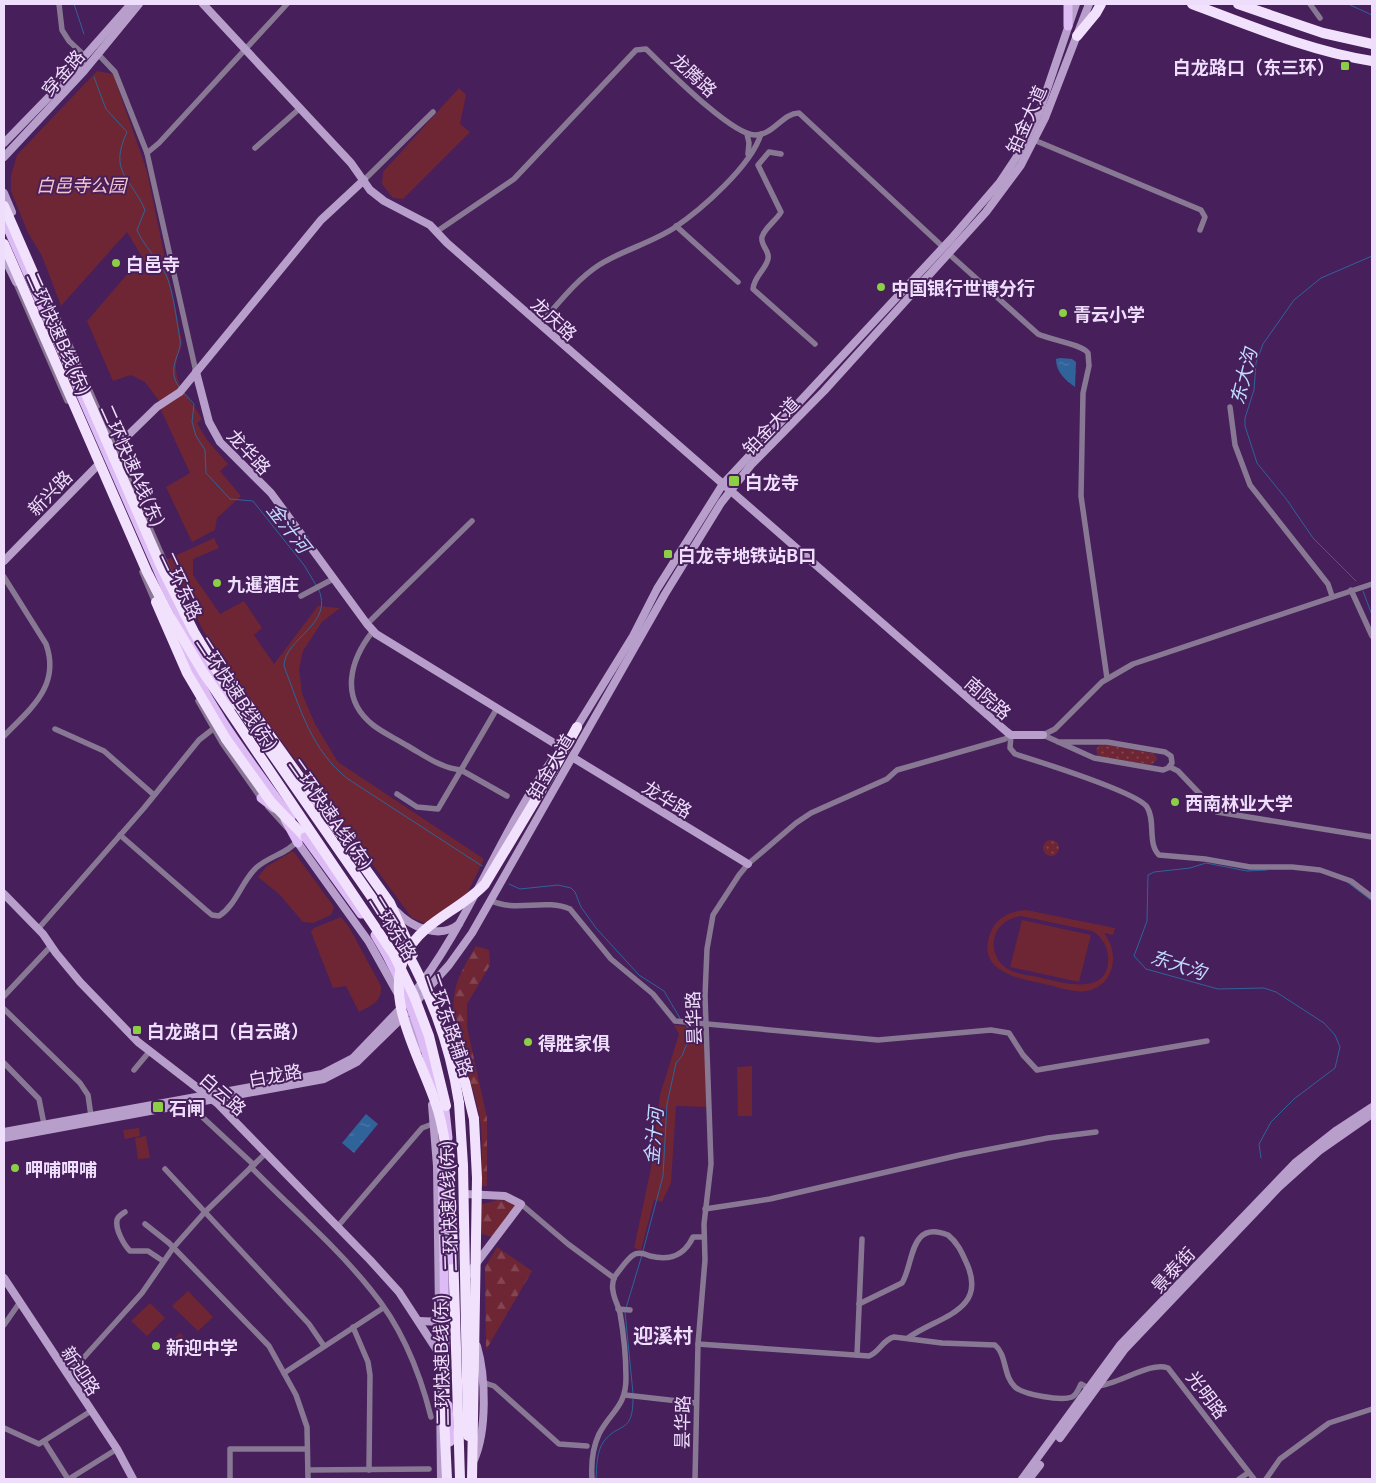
<svg xmlns="http://www.w3.org/2000/svg" width="1376" height="1483" font-family="Georgia,'Noto Sans SC',serif">
  <style>
    .grass { fill: url(#grass-dots) }
    .forest { fill: url(#forest-firs) }
    .green { fill: #6e2634; fill-rule: evenodd }
    .water { fill: url(#water-ripples) }
    .lines { fill: none; stroke-linecap: round; stroke-linejoin: round }
    .stream { stroke: #2f639a; stroke-width: 1 }
    .street { stroke: #897894; stroke-width: 5.5 }
    .secondary { stroke: #b89ecb; stroke-width: 8 }
    .primary { stroke: #ddbbf5; stroke-width: 9 }
    .highway { stroke: #f1e1fd; stroke-width: 10 }
    .primary-bridge { stroke: #ddbbf5; stroke-width: 9 }
    .highway-bridge { stroke: #f1e1fd; stroke-width: 10 }
    .poi-dot { fill: #8cce45; stroke: #461f5b; stroke-width: 2 }
    .labels { text-anchor: middle; dominant-baseline: central; stroke-width: 4; stroke-linejoin: round; paint-order: stroke }
    .poi-label { font-size: 18px; font-weight: bold; fill: #efdefb; stroke: #461f5b; text-anchor: start }
    .street-label { font-size: 18px; fill: #efdefb; stroke: #461f5b }
    .park-label { font-size: 18px; font-style: italic; fill: #f5c6cb; stroke: #461f5b }
    .water-label { font-size: 19px; font-style: italic; fill: #bfdcfc; stroke: #461f5b }
    .quarter-label { font-size: 20px; font-weight: bold; fill: #efdefb; stroke: #461f5b }
  </style>
  <defs>
    <pattern id="grass-dots" width="8" height="8" patternUnits="userSpaceOnUse" patternTransform="scale(1.25)"><rect width="8" height="8" fill="#6e2634"/><path d="M2 2h.1M6 6h.1" fill="none" stroke="#834552" stroke-width="1.8" stroke-linecap="round"/></pattern>
    <pattern id="forest-firs" width="22" height="20" patternUnits="userSpaceOnUse" patternTransform="scale(1.25)"><rect width="22" height="20" fill="#6e2634"/><path d="M5 1l3.5 6h-7zM16 11l3.5 6h-7z" fill="#834552"/></pattern>
    <pattern id="water-ripples" width="26" height="14" patternUnits="userSpaceOnUse" patternTransform="scale(1.25)"><rect width="26" height="14" fill="#2f639a"/><path d="M2 4q2-2 4 0t4 0M15 11q2-2 4 0t4 0" fill="none" stroke="#4d79a9"/></pattern>
  </defs>
  <rect width="100%" height="100%" fill="#461f5b"/>
  <!-- grass -->
  <g class="grass">
    <polygon points="1101,744 1152,753 1155,754 1157,760 1151,765 1098,756 1096,749"/>
    <circle cx="1051" cy="848" r="8"/>
  </g>
  <!-- forest -->
  <g class="forest">
    <path d="M476,946l13,4 1,15 -23,39v23l20,91v68h-5c-1,-23 2,-49 -3,-72 -7,-38 -32,-85 -24,-123 3,-16 13,-31 21,-45z"/>
    <polygon points="498,1200 508,1201 516,1206 492,1237 482,1234 480,1205"/>
    <polygon points="497,1247 532,1271 486,1350 485,1267"/>
  </g>
  <!-- green -->
  <g class="green">
    <path d="M97,71l16,3 34,97 35,170c0,8 -4,11 -5,18 -6,25 15,41 25,60l-5,4 10,17 21,24 -8,7 21,25 -24,22 -2,12 -23,12 -26,-55 24,-14 -29,-63 2,-4 -18,-24 -14,-7 -18,6 -26,-60 55,-64 -15,-25 -66,74 -19,-50 -14,-23 -17,-42v-15l6,-21z"/>
    <polygon points="459,88 466,95 460,124 470,132 403,199 393,198 382,184 383,172"/>
    <polygon points="214,538 219,548 193,559 193,575 220,614 244,601 262,628 254,635 274,664 318,606 340,608 322,622 303,651 299,669 302,693 315,724 338,762 484,859 464,901 430,925 412,918 211,645 166,560"/>
    <polygon points="291,852 294,852 332,904 334,908 331,915 313,923 303,922 279,894 258,877 266,867"/>
    <path d="M1026,910l89,18 -2,7 -9,-2c16,20 11,52 -17,58 -12,2 -26,-3 -38,-6 -26,-6 -73,-11 -59,-51 5,-16 21,-23 36,-24zM1021,916l71,15c9,5 15,14 16,25 3,41 -44,27 -66,22 -12,-3 -27,-3 -37,-11 -8,-6 -13,-17 -11,-27 2,-14 14,-22 27,-24z"/>
    <path d="M341,917l8,10 32,59c1,16 -9,19 -22,26l-13,-26 -13,2 -22,-56 3,-4z"/>
    <polygon points="1022,920 1091,935 1079,982 1010,967"/>
    <polygon points="674,1025 704,1029 707,1107 676,1106 671,1183 662,1202 654,1200 641,1250 634,1248 651,1168 660,1095 679,1034"/>
    <polygon points="752,1066 752,1116 738,1116 737,1067"/>
    <polygon points="139,1128 140,1136 125,1139 123,1130"/>
    <polygon points="146,1136 150,1158 138,1159 135,1138"/>
    <polygon points="188,1291 213,1317 198,1331 172,1306"/>
    <polygon points="150,1303 165,1318 147,1336 131,1321"/>
    <polygon points="180,1333 196,1350 187,1358 171,1342"/>
  </g>
  <!-- water -->
  <g class="water">
    <path d="M1060,358l12,1 4,3 -1,25c-10,-7 -19,-15 -19,-28z"/>
    <polygon points="366,1114 378,1124 354,1153 342,1143"/>
  </g>
  <g class="lines">
    <!-- stream -->
    <g class="stream">
      <polyline points="74,4 84,34"/>
      <polyline points="1348,4 1372,15"/>
      <path d="M94,77l12,32 21,23c-19,41 4,45 18,78l-8,20c7,17 22,29 29,45 7,14 11,48 14,65 3,12 -15,28 -1,47"/>
      <polyline points="183,392 194,404 192,422 196,436 205,450 206,473 230,499 253,501 304,565 316,585"/>
      <polyline points="1356,581 1313,538 1287,500 1257,463 1245,426 1245,418 1254,390 1256,363 1263,344 1294,300 1321,278 1372,256"/>
      <path d="M318,588c18,36 -34,50 -34,78 16,42 27,84 64,113l134,87"/>
      <polyline points="1363,591 1372,615"/>
      <polyline points="1347,882 1372,901"/>
      <polyline points="509,884 520,889 558,885 571,888 575,892 581,907 596,928 639,975 664,991 681,1020"/>
      <polyline points="1261,1158 1259,1144 1271,1122 1294,1099 1335,1068 1340,1047 1335,1035 1324,1023 1276,992 1264,988 1218,989 1146,969 1134,956 1147,921 1148,875 1154,872 1190,868 1206,863 1247,871 1267,870"/>
      <polyline points="643,1251 663,1176 667,1104 676,1063 682,1056 690,1036 691,1032 686,1025"/>
      <polyline points="626,1308 642,1255"/>
      <polyline points="625,1312 633,1393"/>
      <path d="M596,1479c1,-12 0,-27 8,-38 15,-19 29,-7 29,-42"/>
    </g>
    <!-- street -->
    <g class="street">
      <polyline points="59,4 62,30 69,41 85,56"/>
      <polyline points="1310,4 1320,18"/>
      <polyline points="98,54 115,72 147,153 196,372"/>
      <polyline points="747,134 749,143 748,154"/>
      <polyline points="1034,140 1201,210 1205,217 1200,230"/>
      <polyline points="255,148 299,109"/>
      <polyline points="147,153 159,143 287,4"/>
      <path d="M781,154l-12,-2 -11,13 23,47c-5,9 -16,15 -19,25 -2,9 10,15 5,25 -4,10 -13,15 -14,27l62,55"/>
      <polyline points="364,180 433,112"/>
      <polyline points="676,226 738,282"/>
      <path d="M436,232l78,-53 122,-129 10,-1c20,19 85,86 109,86 19,0 27,-22 44,-22l144,134"/>
      <path d="M949,254l89,80c12,6 44,10 50,19l1,13 -6,27 -2,103 26,182"/>
      <polyline points="14,279 67,401"/>
      <polyline points="59,320 172,578"/>
      <path d="M540,324c18,-20 36,-44 59,-59 24,-15 52,-22 75,-37 28,-19 77,-62 87,-94"/>
      <polyline points="1230,407 1235,445 1250,485 1328,584 1332,596"/>
      <polyline points="142,572 156,605"/>
      <path d="M4,577l42,67c15,42 -16,65 -42,92"/>
      <polyline points="1351,590 1372,636"/>
      <polyline points="301,596 333,579"/>
      <polyline points="367,624 472,521"/>
      <path d="M373,631c-23,29 -34,67 0,94 10,8 22,13 33,20 18,10 34,23 55,25l35,-60"/>
      <polyline points="198,701 222,743 262,800"/>
      <polyline points="55,729 104,751 154,795"/>
      <path d="M1011,735l-1,13 5,6c22,7 122,38 132,53 9,14 0,36 12,48l46,4 45,8h42l28,3 31,11 21,16"/>
      <polyline points="1043,735 1055,729 1102,682 1133,664 1372,584"/>
      <polyline points="1043,735 1094,758 1163,770 1168,768 1172,763 1171,756 1165,752 1107,742 1058,742"/>
      <polyline points="1170,767 1178,771 1217,812 1372,837"/>
      <polyline points="397,794 417,807 438,809 461,770 507,796"/>
      <polyline points="268,807 287,828"/>
      <path d="M120,835l86,75 6,5 7,1c17,-11 22,-33 36,-47 11,-12 34,-16 42,-28"/>
      <path d="M490,900c24,13 55,-2 80,9l41,50 42,35 22,27 203,19 113,-10 18,3 14,22 14,15 170,-29"/>
      <polyline points="38,929 144,808 199,740 213,729"/>
      <polyline points="4,996 51,946"/>
      <polyline points="4,1009 80,1083 88,1095 91,1116"/>
      <polyline points="4,1063 39,1099 44,1124"/>
      <polyline points="134,1070 149,1052"/>
      <polyline points="196,1103 198,1113 254,1165"/>
      <path d="M251,1167c40,41 85,79 120,123 30,36 49,83 60,127"/>
      <polyline points="165,1169 309,1324 324,1346"/>
      <polyline points="521,1204 568,1244 614,1278"/>
      <polyline points="705,1209 770,1199 960,1155 1048,1138 1096,1132"/>
      <path d="M125,1212c-3,2 -7,4 -8,8 -2,9 7,25 13,31h18l15,10"/>
      <polyline points="145,1224 169,1243 269,1346 296,1395 307,1427 308,1479"/>
      <polyline points="338,1226 422,1128 435,1123"/>
      <path d="M859,1304l43,-21c12,-19 7,-64 46,-48 10,8 14,18 19,29 21,48 -31,53 -59,74"/>
      <polyline points="618,1309 630,1310"/>
      <polyline points="4,1325 20,1302"/>
      <polyline points="353,1327 368,1362 370,1375 369,1470"/>
      <path d="M698,1344l171,12c11,-4 13,-16 25,-19l48,6 53,2c12,10 8,31 20,42 9,8 46,14 57,10 5,-2 7,-9 9,-13l7,4"/>
      <polyline points="857,1355 862,1239"/>
      <polyline points="66,1373 78,1364 142,1293 173,1248 204,1213 266,1153"/>
      <polyline points="284,1373 383,1308"/>
      <polyline points="482,1382 494,1386 559,1444 587,1446"/>
      <path d="M1097,1386c21,-1 53,-25 71,-18l86,111"/>
      <polyline points="625,1395 696,1403"/>
      <polyline points="4,1428 39,1444 91,1411"/>
      <polyline points="44,1441 68,1479"/>
      <polyline points="308,1470 429,1469"/>
      <polyline points="69,1479 117,1449"/>
      <polyline points="230,1479 230,1449 307,1449"/>
      <path d="M592,1479c-1,-15 0,-30 7,-45 12,-23 27,-27 27,-56 0,-19 -3,-48 -6,-65 -2,-8 -6,-14 -7,-22 -1,-5 0,-11 2,-15 5,-6 13,-19 20,-22 5,-2 10,0 15,2 20,5 34,0 43,-19h11"/>
      <polyline points="695,1479 698,1344 705,1260 704,1224 711,1164 705,996 707,949 713,915 739,875 748,864 796,823 811,813 887,779 897,770 1005,739 1011,735"/>
      <polyline points="1239,1479 1248,1473"/>
      <polyline points="1266,1479 1280,1459 1329,1423 1372,1409"/>
    </g>
    <!-- secondary -->
    <g class="secondary">
      <polyline points="203,4 351,163 370,190 384,201 430,225 447,243 1007,732 1011,735 1043,735"/>
      <polyline points="4,143 78,67 85,56 131,4"/>
      <polyline points="4,157 84,71 139,4"/>
      <polyline points="4,193 12,212"/>
      <polyline points="4,257 16,282"/>
      <polyline points="196,372 209,422 220,442 271,493 367,624 376,634 562,748"/>
      <polyline points="115,448 157,407 180,392 321,220 364,180"/>
      <polyline points="4,561 96,467"/>
      <polyline points="575,730 633,636 657,589 723,484 951,239 1000,182 1016,158 1039,113 1076,4"/>
      <polyline points="572,757 748,864"/>
      <polyline points="298,843 369,942 398,994"/>
      <polyline points="4,894 43,934 56,953 80,982 138,1042 217,1103 370,1260 399,1292 444,1361"/>
      <path d="M396,911c15,16 43,29 63,13"/>
      <path d="M410,998c61,-75 90,-171 149,-247"/>
      <polyline points="414,1004 449,965 472,933 665,594 721,503 751,465 824,391 986,212 1021,165 1045,118 1089,4"/>
      <polyline points="409,1021 419,1048"/>
      <polyline points="4,1132 322,1074 353,1058 403,1006"/>
      <polyline points="4,1138 324,1079 357,1062 405,1015"/>
      <polyline points="465,1194 505,1196 521,1204 466,1277"/>
      <polyline points="4,1278 117,1449 133,1479"/>
      <polyline points="419,1321 444,1322 439,1311 437,1166 432,1105"/>
      <polyline points="440,1394 441,1479"/>
      <polyline points="1060,1438 1125,1349 1279,1187 1319,1151 1372,1114"/>
      <path d="M474,1460c13,-29 12,-83 3,-114"/>
      <polyline points="1022,1479 1120,1345 1295,1163 1337,1130 1372,1107"/>
      <polyline points="1029,1479 1040,1465"/>
    </g>
    <!-- primary -->
    <g class="primary">
      <polyline points="1068,4 1068,26"/>
      <polyline points="5,222 165,587 215,684"/>
      <path d="M178,637c27,67 71,123 113,181"/>
      <polyline points="214,680 234,705"/>
      <polyline points="261,798 274,808"/>
      <polyline points="285,819 298,843"/>
      <polyline points="444,1260 445,1364"/>
      <polyline points="448,1405 450,1442"/>
    </g>
    <!-- highway -->
    <g class="highway">
      <path d="M1192,4c59,22 118,47 180,57"/>
      <polyline points="1238,4 1323,33 1372,44"/>
      <polyline points="1077,36 1096,13 1101,4"/>
      <polyline points="228,677 390,903 413,954"/>
      <polyline points="226,739 271,802 305,837"/>
      <polyline points="551,774 577,727"/>
      <polyline points="450,1049 465,1082 474,1119"/>
      <polyline points="459,1103 463,1165 468,1436"/>
      <polyline points="453,1250 460,1479"/>
      <polyline points="445,1359 444,1416 447,1479"/>
    </g>
    <!-- primary-bridge -->
    <g class="primary-bridge">
      <polyline points="305,837 361,914"/>
      <path d="M375,935c30,49 50,103 61,160"/>
      <polyline points="444,1101 448,1138"/>
      <polyline points="442,1157 444,1260"/>
      <polyline points="450,1236 451,1260"/>
    </g>
    <!-- highway-bridge -->
    <g class="highway-bridge">
      <path d="M4,206l157,360 33,66 42,70 148,213c38,56 65,121 75,188"/>
      <polyline points="4,244 147,572 169,615 203,672 394,955 414,996 429,1036 446,1106"/>
      <polyline points="156,602 187,673 226,739"/>
      <path d="M453,1243c-4,-42 -3,-88 -14,-129 -12,-46 -58,-112 -33,-160 16,-33 55,-44 79,-70l66,-110"/>
      <polyline points="472,1479 477,1178 474,1119"/>
    </g>
  </g>
  <!-- markers -->
  <g class="poi-dot">
    <rect x="1340" y="61" width="10" height="10" rx="2.5"/>
    <circle cx="116" cy="263" r="5"/>
    <circle cx="881" cy="287" r="5"/>
    <circle cx="1063" cy="313" r="5"/>
    <rect x="728" y="475" width="12" height="12" rx="2.5"/>
    <rect x="663" y="549" width="10" height="10" rx="2.5"/>
    <circle cx="217" cy="583" r="5"/>
    <circle cx="1175" cy="802" r="5"/>
    <rect x="132" y="1025" width="10" height="10" rx="2.5"/>
    <circle cx="528" cy="1042" r="5"/>
    <rect x="152" y="1101" width="12" height="12" rx="2.5"/>
    <circle cx="15" cy="1168" r="5"/>
    <circle cx="156" cy="1346" r="5"/>
  </g>
  <g class="labels">
    <!-- poi labels -->
    <g class="poi-label">
      <text x="1335" y="66" text-anchor="end">白龙路口（东三环）</text>
      <text x="126" y="263">白邑寺</text>
      <text x="891" y="287">中国银行世博分行</text>
      <text x="1073" y="313">青云小学</text>
      <text x="745" y="481">白龙寺</text>
      <text x="678" y="554">白龙寺地铁站B口</text>
      <text x="227" y="583">九暹酒庄</text>
      <text x="1185" y="802">西南林业大学</text>
      <text x="147" y="1030">白龙路口（白云路）</text>
      <text x="538" y="1042">得胜家俱</text>
      <text x="169" y="1107">石闸</text>
      <text x="25" y="1168">呷哺呷哺</text>
      <text x="166" y="1346">新迎中学</text>
    </g>
    <!-- street labels -->
    <g class="street-label">
      <text transform="translate(62 72) rotate(-49)">穿金路</text>
      <text transform="translate(695 74) rotate(43)">龙腾路</text>
      <text transform="translate(1025 119) rotate(-66)">铂金大道</text>
      <text transform="translate(555 318) rotate(42)">龙庆路</text>
      <text transform="translate(60 333) rotate(66)">二环快速B线(东)</text>
      <text transform="translate(770 425) rotate(-46)">铂金大道</text>
      <text transform="translate(250 451) rotate(47)">龙华路</text>
      <text transform="translate(134 465) rotate(66)">二环快速A线(东)</text>
      <text transform="translate(49 492) rotate(-46)">新兴路</text>
      <text transform="translate(183 585) rotate(65)">二环东路</text>
      <text transform="translate(238 693) rotate(57)">二环快速B线(东)</text>
      <text transform="translate(989 697) rotate(41)">南院路</text>
      <text transform="translate(549 766) rotate(-59)">铂金大道</text>
      <text transform="translate(668 798) rotate(31)">龙华路</text>
      <text transform="translate(332 813) rotate(55)">二环快速A线(东)</text>
      <text transform="translate(394 927) rotate(58)">二环东路</text>
      <text transform="translate(692 1018) rotate(-92)">昙华路</text>
      <text transform="translate(451 1024) rotate(71)">二环东路辅路</text>
      <text transform="translate(275 1074) rotate(-10)">白龙路</text>
      <text transform="translate(224 1093) rotate(41)">白云路</text>
      <text transform="translate(447 1206) rotate(-92)">二环快速A线(东)</text>
      <text transform="translate(1172 1269) rotate(-47)">景泰街</text>
      <text transform="translate(440 1360) rotate(-91)">二环快速B线(东)</text>
      <text transform="translate(82 1370) rotate(57)">新迎路</text>
      <text transform="translate(1208 1394) rotate(53)">光明路</text>
      <text transform="translate(681 1422) rotate(-89)">昙华路</text>
    </g>
    <!-- park labels -->
    <g class="park-label">
      <text x="81" y="184">白邑寺公园</text>
    </g>
    <!-- water labels -->
    <g class="water-label">
      <text transform="translate(1242 376) rotate(-76)">东大沟</text>
      <text transform="translate(290 527) rotate(52)">金汁河</text>
      <text transform="translate(1179 963) rotate(18)">东大沟</text>
      <text transform="translate(652 1136) rotate(-85)">金汁河</text>
    </g>
    <!-- quarter labels -->
    <g class="quarter-label">
      <text x="663" y="1334">迎溪村</text>
    </g>
  </g>
  <!-- border -->
  <rect width="1376" height="1483" fill="none" stroke="#efdefb" stroke-width="10"/>
</svg>
